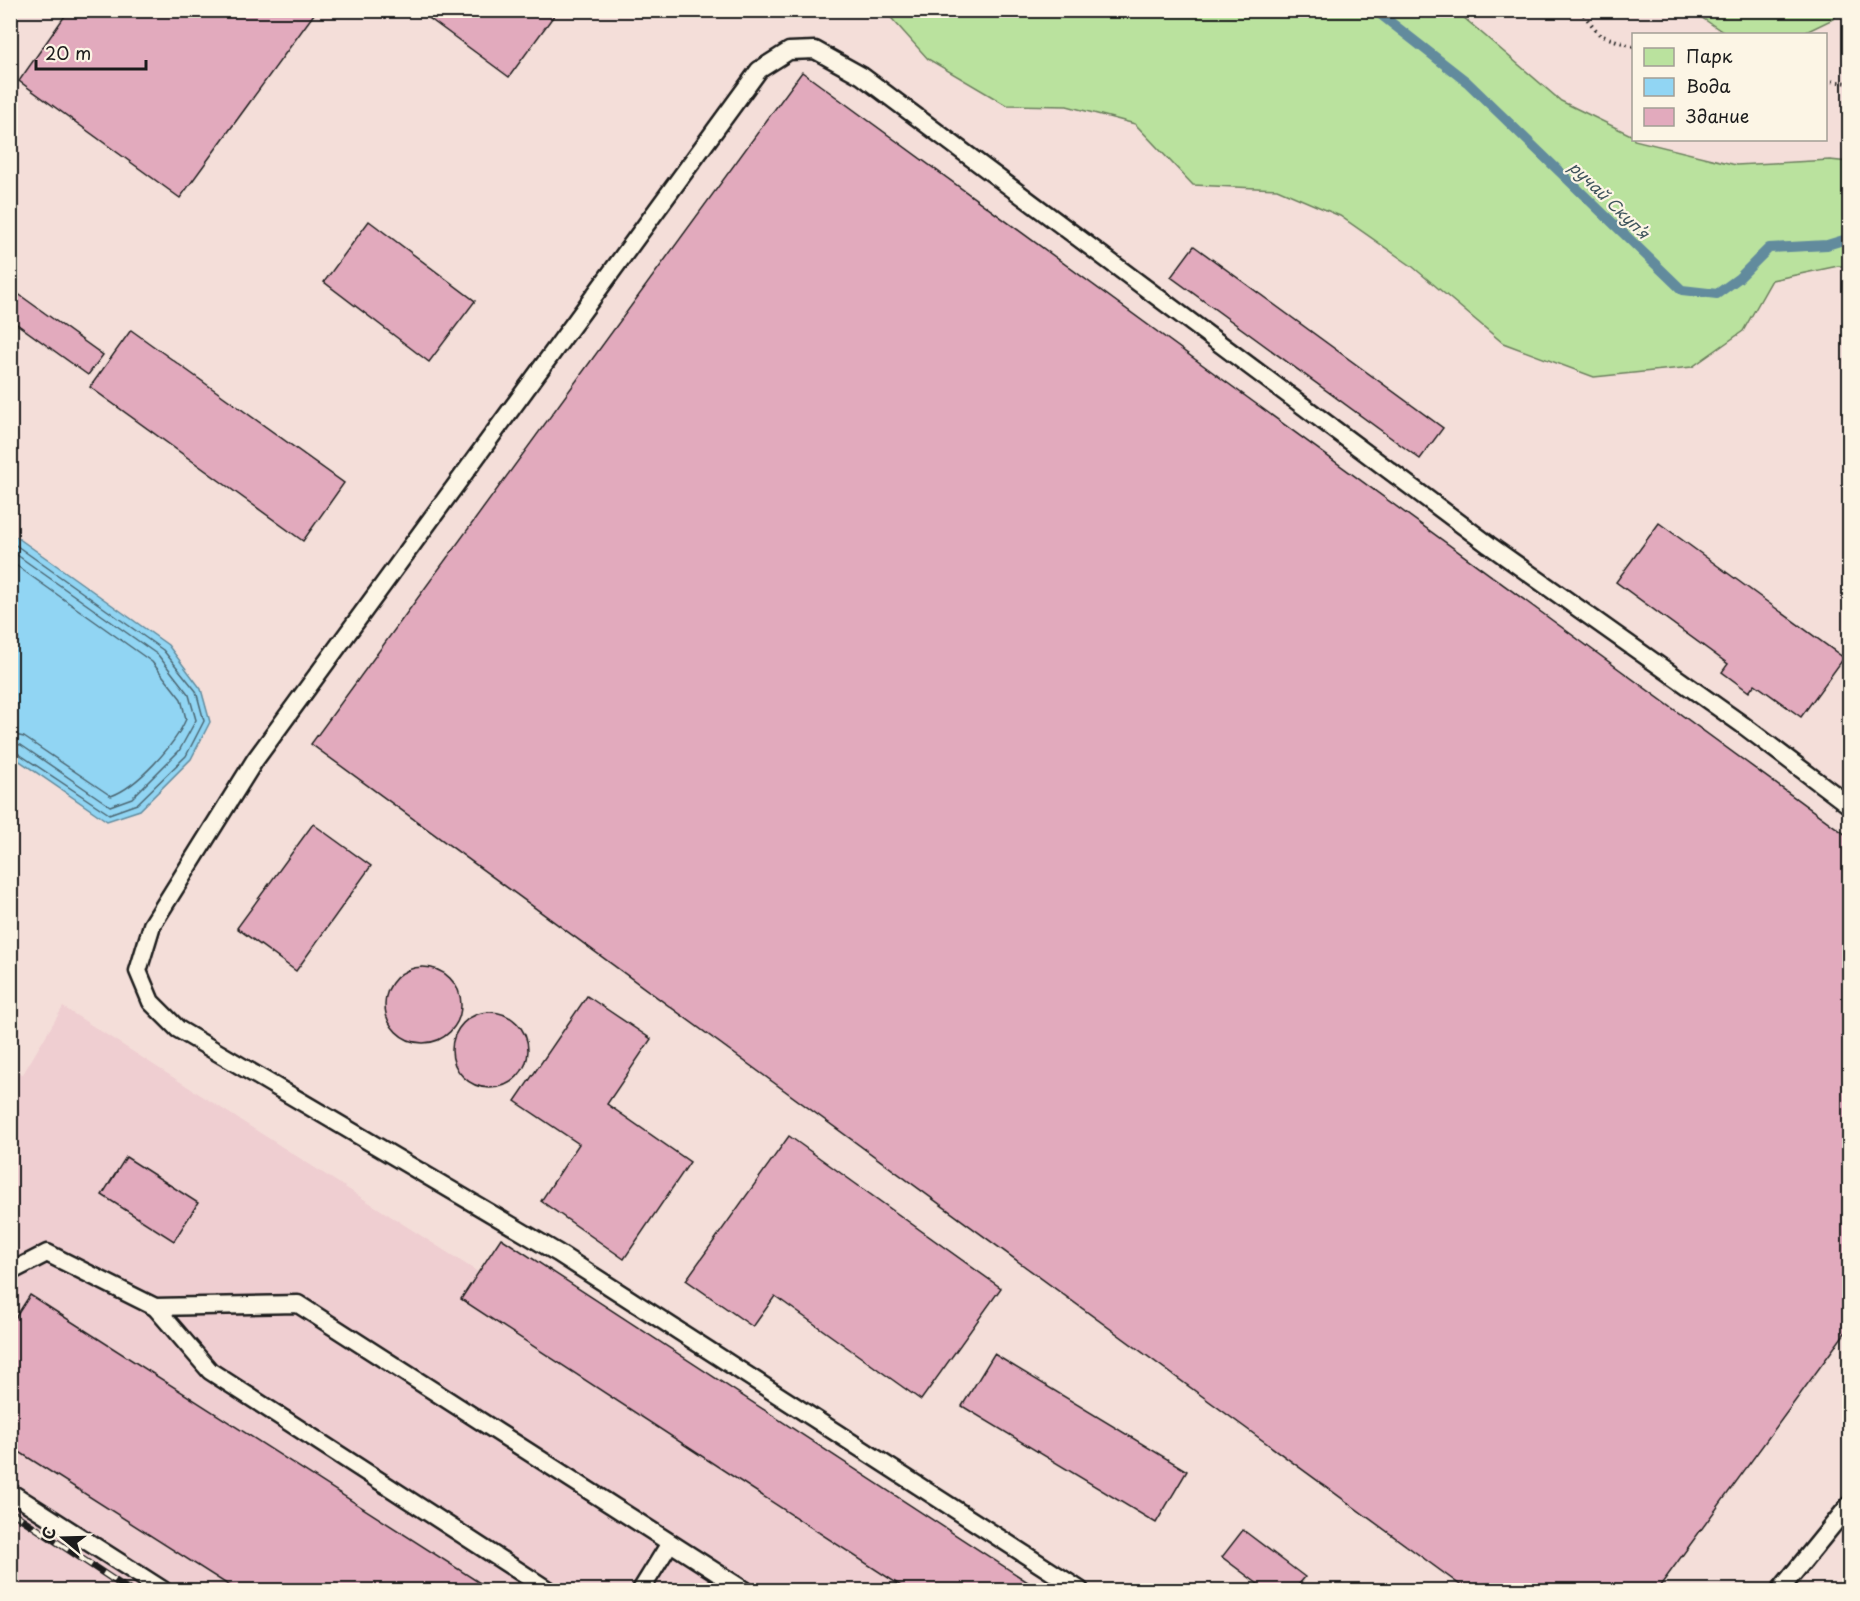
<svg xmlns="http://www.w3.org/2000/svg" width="1860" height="1601" font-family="'Playpen Sans',sans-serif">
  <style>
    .built { fill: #efced1 }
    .green { fill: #bae29e; stroke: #6b7f5d; stroke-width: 1.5 }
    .water { fill: #91d5f3; stroke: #628b9d; stroke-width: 1.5 }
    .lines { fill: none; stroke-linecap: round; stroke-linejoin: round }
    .shore { stroke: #4b6672; stroke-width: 1.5 }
    .stream { stroke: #628b9d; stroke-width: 10 }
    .building { fill: #e2aabd; stroke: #1c1c1c; stroke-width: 1.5 }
    .lane-casing { stroke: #1c1c1c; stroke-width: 21 }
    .path { stroke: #1c1c1c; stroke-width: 4; stroke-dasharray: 1.5 4.5; stroke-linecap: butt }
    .lane { stroke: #fcf5e5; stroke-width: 16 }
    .rail-casing { stroke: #1c1c1c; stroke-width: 7 }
    .rail { stroke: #fcf5e5; stroke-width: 4.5; stroke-dasharray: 14; stroke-linecap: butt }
    .labels { text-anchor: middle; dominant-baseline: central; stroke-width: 4.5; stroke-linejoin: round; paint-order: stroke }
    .water-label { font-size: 16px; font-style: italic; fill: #3f545c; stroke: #fcf5e5 }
  </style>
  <rect width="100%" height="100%" fill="#f4ded9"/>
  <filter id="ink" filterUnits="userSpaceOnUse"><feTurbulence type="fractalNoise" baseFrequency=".0167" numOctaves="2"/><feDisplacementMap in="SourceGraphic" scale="12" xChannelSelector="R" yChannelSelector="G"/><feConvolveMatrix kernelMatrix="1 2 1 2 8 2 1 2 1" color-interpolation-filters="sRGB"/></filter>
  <g filter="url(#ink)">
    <!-- built -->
    <polygon class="built" points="63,1007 478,1272 501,1238 1040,1590 11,1590 11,1069 23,1074"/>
    <!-- green -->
    <g class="green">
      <polygon points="885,11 1456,11 1561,101 1633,136 1634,140 1736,165 1830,160 1849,162 1849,266 1838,266 1772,280 1743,331 1692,367 1594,377 1503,343 1413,267 1340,216 1277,189 1193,185 1135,124 1067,106 1006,105 928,59"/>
      <polygon points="1692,11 1837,11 1833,19 1802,34 1726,34"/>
    </g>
    <!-- water -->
    <polygon class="water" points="11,533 168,645 201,689 210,722 191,759 140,810 107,821 11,755"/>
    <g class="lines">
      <!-- shore -->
      <g class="shore">
        <polyline points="10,541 163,650 196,691 204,721 186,756 137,804 109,814 16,752 10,750"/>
        <polyline points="10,550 158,655 189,695 196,720 179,751 132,798 110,806 21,745 10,743"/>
        <path d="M10,561l142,101 29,37 5,20c-11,26 -49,68 -75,77l-87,-59 -14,-3"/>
      </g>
      <!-- stream -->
      <polyline class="stream" points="1375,10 1467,82 1682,290 1717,294 1739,278 1769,248 1827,245 1850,238"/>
    </g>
    <!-- building -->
    <g class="building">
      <polygon points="69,10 317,10 180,198 19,81"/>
      <polygon points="418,10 558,10 509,77"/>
      <polygon points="802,72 1850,838 1850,1326 1657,1590 1467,1590 311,744"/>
      <polygon points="369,221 475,301 429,362 324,282"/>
      <polygon points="1194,246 1443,428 1420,459 1171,277"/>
      <polygon points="10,288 103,355 88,375 10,319"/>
      <polygon points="131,330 344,483 303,541 90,387"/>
      <polygon points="1659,523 1844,658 1801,717 1755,684 1749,692 1722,672 1728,664 1616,582"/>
      <polygon points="313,824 371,866 296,971 237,928"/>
      <circle cx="423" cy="1005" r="38"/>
      <polygon points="587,996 651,1039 607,1104 690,1162 624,1259 541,1201 579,1144 515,1101"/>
      <circle cx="490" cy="1050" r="38"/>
      <polygon points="789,1136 1001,1288 921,1400 775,1296 753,1327 686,1280"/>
      <polygon points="126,1157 198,1203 174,1241 102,1195"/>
      <polygon points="501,1238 1040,1590 907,1590 461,1299"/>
      <polygon points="30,1295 491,1590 236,1590 10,1446 10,1326"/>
      <polygon points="994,1354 1187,1471 1156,1523 962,1406"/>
      <polygon points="1243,1530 1305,1577 1294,1590 1266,1590 1222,1557"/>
    </g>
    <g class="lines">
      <defs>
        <g id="lane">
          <polyline points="10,1272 47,1253 155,1307 298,1304 744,1590"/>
          <polyline points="155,1307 210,1371 548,1590"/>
          <polyline points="10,1492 163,1590"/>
          <polyline points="641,1590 670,1543"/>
          <polyline points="1080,1590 558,1253 178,1029 151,1002 138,971 152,925 255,760 759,70 789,51 815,50 862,76 1489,545 1743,725 1850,806"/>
          <polyline points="1780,1590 1850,1504"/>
        </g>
      </defs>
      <!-- lane casing -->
      <use href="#lane" class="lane-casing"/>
      <!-- path -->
      <g class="path">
        <polyline points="1580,10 1600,35 1634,47"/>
        <polyline points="1826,81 1850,83"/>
      </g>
      <!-- lane -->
      <use href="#lane" class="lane"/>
      <defs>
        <polyline id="rail" points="10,1511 129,1590"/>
      </defs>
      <!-- rail casing -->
      <use href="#rail" class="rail-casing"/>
      <!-- rail -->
      <use href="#rail" class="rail"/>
    </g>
  </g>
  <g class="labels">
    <!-- water labels -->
    <g class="water-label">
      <text transform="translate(1610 199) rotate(44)">ручай Скупʼя</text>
    </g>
  </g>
  <!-- margin -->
  <rect width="1860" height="1601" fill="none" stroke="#fcf5e5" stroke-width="36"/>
  <rect x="18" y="18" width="1824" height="1565" fill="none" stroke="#1c1c1c" stroke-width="2" filter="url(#ink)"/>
  <!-- legend -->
  <rect x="1632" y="33" width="195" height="108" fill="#fcf5e5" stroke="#a29e95" stroke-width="1.5"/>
  <rect x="1644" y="48" width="30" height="18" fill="#bae29e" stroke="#a29e95" stroke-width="1.5"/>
  <text x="1686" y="63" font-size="18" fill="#1c1c1c">Парк</text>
  <rect x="1644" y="78" width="30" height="18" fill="#91d5f3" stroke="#a29e95" stroke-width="1.5"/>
  <text x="1686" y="93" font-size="18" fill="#1c1c1c">Вода</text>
  <rect x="1644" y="108" width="30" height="18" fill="#e2aabd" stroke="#a29e95" stroke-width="1.5"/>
  <text x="1686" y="123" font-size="18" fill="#1c1c1c">Здание</text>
  <!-- north arrow -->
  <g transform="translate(63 1538) rotate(289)" stroke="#fcf5e5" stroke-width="4.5" paint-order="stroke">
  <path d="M0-4.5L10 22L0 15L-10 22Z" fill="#1c1c1c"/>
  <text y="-9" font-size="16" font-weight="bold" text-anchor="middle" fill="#1c1c1c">С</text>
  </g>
  <!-- scale -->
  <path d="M36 60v9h110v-9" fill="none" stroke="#1c1c1c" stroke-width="3"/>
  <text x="45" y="60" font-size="18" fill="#1c1c1c" stroke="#fcf5e5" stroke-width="4.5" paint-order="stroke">20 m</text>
</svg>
